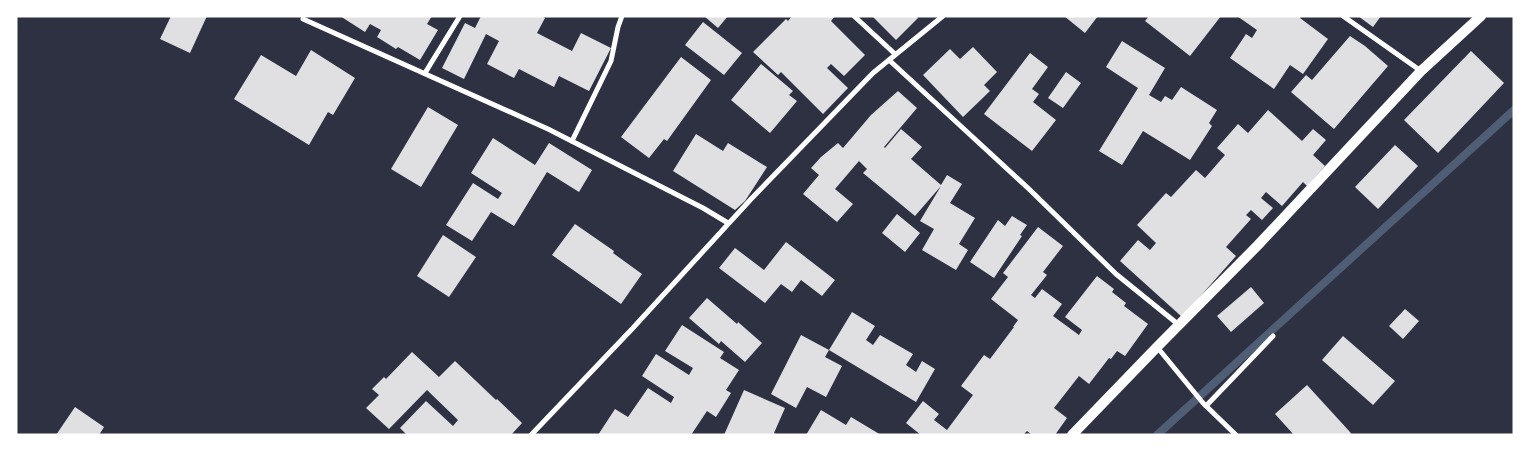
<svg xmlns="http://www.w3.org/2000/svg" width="1530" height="451" font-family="'Fira Sans Condensed',sans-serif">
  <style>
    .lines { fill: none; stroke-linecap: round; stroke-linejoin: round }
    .stream { stroke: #4f5d75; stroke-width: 8 }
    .building { fill: #e0e0e3 }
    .minor { stroke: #fff; stroke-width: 5 }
    .secondary { stroke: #fff; stroke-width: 10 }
  </style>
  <rect width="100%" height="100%" fill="#2d3142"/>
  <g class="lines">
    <!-- stream -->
    <polyline class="stream" points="1157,435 1514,110"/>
  </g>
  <!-- building -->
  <g class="building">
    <polygon points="171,16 207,16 190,53 160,39"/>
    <polygon points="340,16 432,16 427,24 438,30 420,60 398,47 396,49 377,37 381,30 370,24 365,32"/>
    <polygon points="481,16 542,16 545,18 537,33 572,51 581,33 611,48 589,91 559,76 554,87 519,69 514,78 487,64 499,41 486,34 464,79 442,68 465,23 475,28"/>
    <polygon points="704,16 728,16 718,28"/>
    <polygon points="792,16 835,16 831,21 865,55 844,76 831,64 827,68 848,88 823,114 781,72 778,75 753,52 786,19 788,21"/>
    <polygon points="872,16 916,16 918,18 896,40"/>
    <polygon points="1064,16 1098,16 1085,33"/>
    <polygon points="1149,16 1221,16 1190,56 1145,21"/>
    <polygon points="1237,16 1301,16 1300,18 1328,39 1303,74 1290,65 1274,89 1230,58 1246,34 1252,38 1257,30"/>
    <polygon points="1358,16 1381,16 1373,27"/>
    <polygon points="703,22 742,53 724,75 685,45"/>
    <polygon points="1350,36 1365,46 1388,66 1334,129 1291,92 1306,75 1312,80"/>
    <polygon points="1122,41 1165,68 1149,95 1161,102 1165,96 1172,100 1181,87 1217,110 1209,123 1212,126 1190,160 1143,131 1122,165 1099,151 1138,88 1106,67"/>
    <polygon points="973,47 997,72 984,85 990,91 963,117 923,75 950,49 960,59"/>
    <polygon points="311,50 355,78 333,115 328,112 309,145 234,99 261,55 296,76"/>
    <polygon points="1471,51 1504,83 1438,153 1404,120"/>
    <polygon points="1030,53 1048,67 1032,89 1039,94 1033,102 1056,120 1032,151 984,114"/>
    <polygon points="681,57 711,80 667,141 664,139 649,158 621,137"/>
    <polygon points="761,64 793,91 789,95 797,101 770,133 731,100"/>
    <polygon points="1066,72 1081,83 1063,108 1048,98"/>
    <polygon points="898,91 917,108 884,147 885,148 901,129 922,147 911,159 941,185 947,175 962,184 950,203 975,218 959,244 968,250 956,270 922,250 934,229 920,221 941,186 915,216 863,173 867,169 859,161 835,189 853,204 837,222 803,194 819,175 811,168 821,157 838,143 843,148 871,115"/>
    <polygon points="428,107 458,125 421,187 391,169"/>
    <polygon points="1268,110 1302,141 1313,129 1326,140 1313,155 1325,166 1307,186 1303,182 1282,206 1266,192 1261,198 1273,208 1262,220 1251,210 1246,215 1251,219 1226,247 1236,256 1182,317 1120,261 1138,240 1150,250 1156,243 1137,225 1166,193 1171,197 1196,170 1205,178 1225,155 1217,148 1238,124 1248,133"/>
    <polygon points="696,134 723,151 728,143 767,167 745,201 735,210 673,171"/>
    <polygon points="493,138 535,165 549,143 592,170 579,192 547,172 514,226 491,212 472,241 446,225 473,183 498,199 502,193 471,173"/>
    <polygon points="1395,145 1418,166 1378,209 1355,187"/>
    <polygon points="897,214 920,233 905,252 882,233"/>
    <polygon points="1012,216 1027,225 1020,235 1022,236 994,278 970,262 998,220 1005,226"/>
    <polygon points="575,224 614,251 613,253 642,274 621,304 552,255"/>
    <polygon points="1038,227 1063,246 1043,272 1047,275 1031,295 1035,298 1042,289 1062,304 1053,316 1079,335 1082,330 1065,317 1097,276 1114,289 1112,292 1126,303 1124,306 1148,324 1125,356 1117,351 1111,359 1109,358 1089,384 1079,376 1054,408 1067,418 1055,435 1032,435 1027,431 1023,435 921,435 906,423 923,401 939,414 934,420 947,430 973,395 961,386 984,355 990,359 1014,327 1013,327 1018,320 991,299 1008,277 1003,273"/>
    <polygon points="443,235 476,257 449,297 417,276"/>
    <polygon points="786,242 835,280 822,296 801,280 792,292 781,284 765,303 719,268 735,248 764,270"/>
    <polygon points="1251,287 1264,303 1231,332 1217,316"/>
    <polygon points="707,298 737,324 738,322 762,343 745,362 721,341 719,344 689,318"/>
    <polygon points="1405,309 1419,321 1403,339 1389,326"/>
    <polygon points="852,312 875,326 866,340 873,345 880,335 913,354 906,365 916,372 922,361 935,369 916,402 829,350"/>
    <polygon points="682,325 724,352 720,358 739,370 726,390 731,393 716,417 707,411 691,435 598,435 615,409 628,417 648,388 671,403 674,397 642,376 656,354 689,375 693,368 665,351"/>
    <polygon points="801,335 829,350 825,357 842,366 826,397 807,387 796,408 771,394"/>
    <polygon points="1343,336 1395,381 1373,405 1322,360"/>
    <polygon points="412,352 439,377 455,361 496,400 497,399 522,423 511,435 407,435 400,428 426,401 453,426 458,420 427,390 389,429 366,408 379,395 372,389 384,377 386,379"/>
    <polygon points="1307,385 1350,432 1352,435 1294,435 1275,414"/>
    <polygon points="744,390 785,408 774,433 777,435 724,435"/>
    <polygon points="75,407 104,427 99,435 56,435"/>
    <polygon points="821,410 846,425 851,417 881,435 806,435"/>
  </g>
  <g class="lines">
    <!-- minor -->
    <g class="minor">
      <polyline points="854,16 895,54"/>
      <polyline points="1343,16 1421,71"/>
      <polyline points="303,19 548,129 703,208 728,223"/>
      <polyline points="889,60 1029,189 1116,274 1179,325"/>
      <polyline points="425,73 460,16"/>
      <polyline points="572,141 611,61 618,27 622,16"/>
      <polyline points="1157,347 1203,403 1236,435"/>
      <polyline points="1206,406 1273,336"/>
      <polyline points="531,435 632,329 752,198 873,73 943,16"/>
    </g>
    <!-- secondary -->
    <polyline class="secondary" points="1072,435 1157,347 1258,245 1421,71 1481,16"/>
  </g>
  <!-- border -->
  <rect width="1530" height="451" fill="none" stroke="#ffffff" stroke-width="35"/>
</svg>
